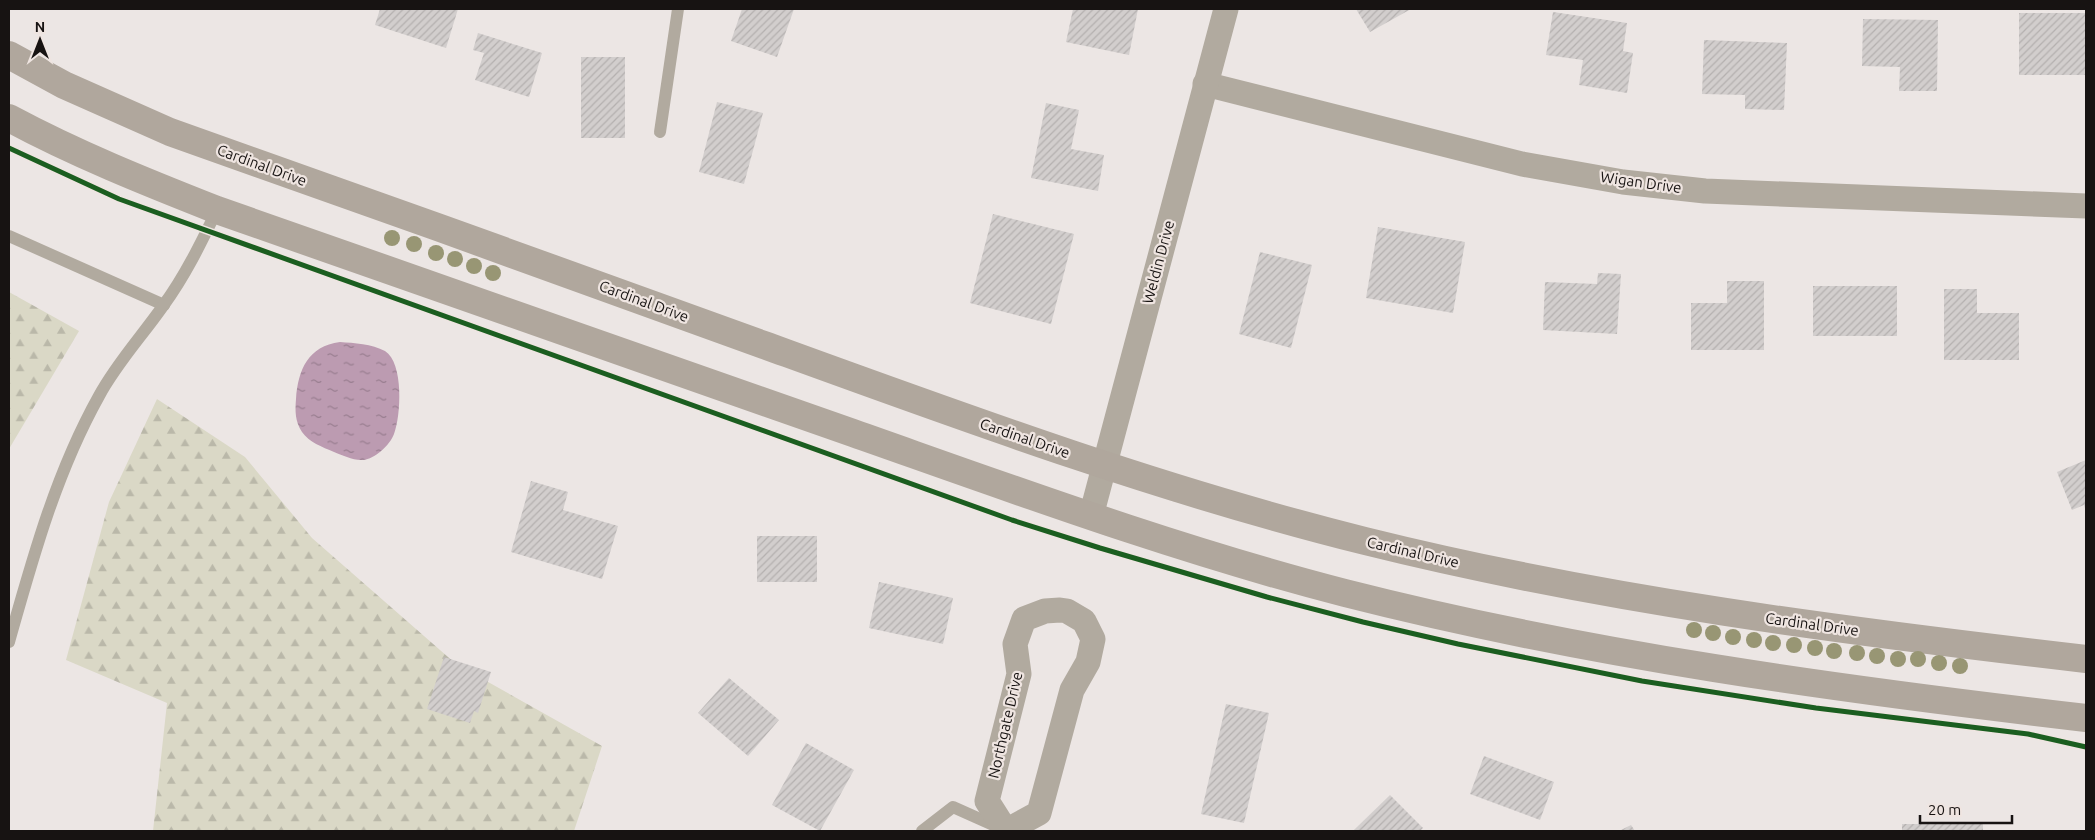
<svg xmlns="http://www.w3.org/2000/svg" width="2095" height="840" font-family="Ubuntu,sans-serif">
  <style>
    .forest { fill: url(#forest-firs) }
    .water { fill: url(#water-ripples) }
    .building { fill: url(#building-hatch) }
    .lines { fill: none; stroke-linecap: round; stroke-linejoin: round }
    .lane { stroke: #b1aa9f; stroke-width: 12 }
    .street { stroke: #b1aa9f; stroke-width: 25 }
    .secondary { stroke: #b0a79d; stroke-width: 28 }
    .cycleway-casing { stroke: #efe5e1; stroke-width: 8 }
    .cycleway { stroke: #1b5e20; stroke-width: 5 }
    .tree { fill: #989674 }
    .labels { text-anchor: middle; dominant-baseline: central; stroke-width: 4.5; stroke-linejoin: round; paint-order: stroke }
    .street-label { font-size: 15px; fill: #171312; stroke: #efe5e1 }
  </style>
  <defs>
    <pattern id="forest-firs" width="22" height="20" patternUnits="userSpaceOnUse" patternTransform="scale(1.25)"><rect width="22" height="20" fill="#dad8c6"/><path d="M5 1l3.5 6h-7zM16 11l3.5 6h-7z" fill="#bab8a9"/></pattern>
    <pattern id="water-ripples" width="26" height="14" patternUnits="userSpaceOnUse" patternTransform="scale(1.25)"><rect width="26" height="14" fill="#bc9bb1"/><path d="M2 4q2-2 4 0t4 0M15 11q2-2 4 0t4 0" fill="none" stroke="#987d8f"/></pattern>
    <pattern id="building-hatch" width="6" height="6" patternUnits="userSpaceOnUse" patternTransform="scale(1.25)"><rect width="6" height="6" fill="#d2cecd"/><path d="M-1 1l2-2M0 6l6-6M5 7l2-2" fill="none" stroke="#b4b0af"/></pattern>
  </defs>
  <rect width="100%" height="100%" fill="#ece6e4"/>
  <!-- forest -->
  <g class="forest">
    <polygon points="9,292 79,331 9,449"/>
    <polygon points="157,399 245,457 312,538 456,664 602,746 574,831 153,831 167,703 66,660 109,502"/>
  </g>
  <!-- water -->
  <path class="water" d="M340,342c14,1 32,2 45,9 19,12 16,65 9,83 -4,11 -19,25 -31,26 -9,1 -21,-5 -29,-8 -12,-5 -25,-10 -32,-20 -7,-11 -7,-21 -6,-33 2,-29 12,-53 44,-57z"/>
  <!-- building -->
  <g class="building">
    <polygon points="380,9 458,9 446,48 375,25"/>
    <polygon points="742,9 794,9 777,57 731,41"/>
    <polygon points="1073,9 1138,9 1129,55 1066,42"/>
    <polygon points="1356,9 1411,9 1370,32"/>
    <polygon points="1553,12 1627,23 1623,51 1633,53 1627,93 1579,85 1583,60 1546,55"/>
    <rect x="2019" y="13" width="67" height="62"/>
    <polygon points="1863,19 1938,20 1937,91 1899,91 1900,67 1862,66"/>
    <polygon points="478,33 542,53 529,97 475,80 484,53 473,50"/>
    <polygon points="1704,40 1787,43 1784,110 1745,109 1745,95 1702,94"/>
    <rect x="581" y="57" width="44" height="81"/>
    <polygon points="717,102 763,113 744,184 699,172"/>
    <polygon points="1046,103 1079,110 1071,149 1104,155 1098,191 1031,178"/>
    <polygon points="993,214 1074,234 1051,324 970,303"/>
    <polygon points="1378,227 1465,242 1453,313 1366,298"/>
    <polygon points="1260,252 1312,265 1291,348 1239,334"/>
    <polygon points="1598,273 1621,274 1617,334 1543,330 1545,282 1597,284"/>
    <polygon points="1727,281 1764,281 1764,350 1691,350 1691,303 1727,303"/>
    <rect x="1813" y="286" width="84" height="50"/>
    <polygon points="1944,289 1977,289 1977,313 2019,313 2019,360 1944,360"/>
    <polygon points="2086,460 2086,512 2084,505 2072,510 2057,472"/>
    <polygon points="531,481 568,492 563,510 618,526 602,579 511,552"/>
    <rect x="757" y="536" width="60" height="46"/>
    <polygon points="879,582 953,598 943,644 869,628"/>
    <polygon points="444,657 491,672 478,713 474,711 470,723 427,709"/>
    <polygon points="729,678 779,720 748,756 698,713"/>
    <polygon points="1226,704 1269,713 1244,823 1201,814"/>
    <polygon points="806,743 854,770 820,831 772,805"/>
    <polygon points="1484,756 1554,782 1540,820 1470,794"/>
    <polygon points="1390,795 1423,828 1420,831 1353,831"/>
    <rect x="1902" y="824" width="81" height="7"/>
    <polygon points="1631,825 1635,831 1619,831"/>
  </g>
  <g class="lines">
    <!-- lane -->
    <g class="lane">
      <polyline points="660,132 678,9"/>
      <polyline points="9,236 164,305"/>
      <path d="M9,642c24,-85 47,-169 90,-246 17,-32 43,-60 64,-90 22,-30 38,-63 54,-96"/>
      <polyline points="922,831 953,807 1000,828"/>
    </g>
    <!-- street -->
    <g class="street">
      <polyline points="1205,84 1522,164 1623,182 1705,191 2086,206"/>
      <polyline points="1091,516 1226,9"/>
      <polyline points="1006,831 1039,813 1072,690 1088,662 1093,639 1084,621 1067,611 1060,610 1045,611 1024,619 1015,644 1019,674 987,801 1006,831"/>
    </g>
    <!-- secondary -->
    <g class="secondary">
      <path d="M9,55l55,30 106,47c198,70 397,141 594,213 198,72 396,145 601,196 237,59 479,90 721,118"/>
      <path d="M9,118c67,36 137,64 208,92 212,74 424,148 636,223 162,57 325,117 492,160 243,62 492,96 741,125"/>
    </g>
    <defs>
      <polyline id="cycleway" points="9,148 119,199 1012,520 1100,548 1267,597 1363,622 1458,644 1642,681 1816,708 2028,734 2086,747"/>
    </defs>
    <!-- cycleway casing -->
    <use href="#cycleway" class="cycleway-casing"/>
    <!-- cycleway -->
    <use href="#cycleway" class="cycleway"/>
  </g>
  <!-- trees -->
  <g class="tree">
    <circle cx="392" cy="238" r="8"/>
    <circle cx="414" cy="244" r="8"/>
    <circle cx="436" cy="253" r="8"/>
    <circle cx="455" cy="259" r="8"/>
    <circle cx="474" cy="266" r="8"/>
    <circle cx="493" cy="273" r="8"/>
    <circle cx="1694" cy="630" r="8"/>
    <circle cx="1713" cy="633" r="8"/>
    <circle cx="1733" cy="637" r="8"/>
    <circle cx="1754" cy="640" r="8"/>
    <circle cx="1773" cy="643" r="8"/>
    <circle cx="1794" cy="645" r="8"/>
    <circle cx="1815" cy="648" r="8"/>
    <circle cx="1834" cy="651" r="8"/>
    <circle cx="1857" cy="653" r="8"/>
    <circle cx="1877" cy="656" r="8"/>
    <circle cx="1898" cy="659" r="8"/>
    <circle cx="1918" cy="659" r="8"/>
    <circle cx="1939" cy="663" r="8"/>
    <circle cx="1960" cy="666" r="8"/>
  </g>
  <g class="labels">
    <!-- street labels -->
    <g class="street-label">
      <text transform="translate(262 165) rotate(20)">Cardinal Drive</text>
      <text transform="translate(1641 182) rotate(8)">Wigan Drive</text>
      <text transform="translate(1158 262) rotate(-75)">Weldin Drive</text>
      <text transform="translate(644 301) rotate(20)">Cardinal Drive</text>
      <text transform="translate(1025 438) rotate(19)">Cardinal Drive</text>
      <text transform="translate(1413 552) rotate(13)">Cardinal Drive</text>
      <text transform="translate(1812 624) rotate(8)">Cardinal Drive</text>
      <text transform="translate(1005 725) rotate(-77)">Northgate Drive</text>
    </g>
  </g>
  <!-- border -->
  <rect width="2095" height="840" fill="none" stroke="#171312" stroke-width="20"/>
  <!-- north arrow -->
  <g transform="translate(40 40)" stroke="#efe5e1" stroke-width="4" paint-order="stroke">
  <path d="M0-4L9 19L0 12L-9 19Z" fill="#171312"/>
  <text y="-8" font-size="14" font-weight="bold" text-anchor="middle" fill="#171312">N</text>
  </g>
  <!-- scale -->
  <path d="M1920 815v8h92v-8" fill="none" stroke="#171312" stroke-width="2.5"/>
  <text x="1928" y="815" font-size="15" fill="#171312" stroke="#efe5e1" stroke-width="4" paint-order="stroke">20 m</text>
</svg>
